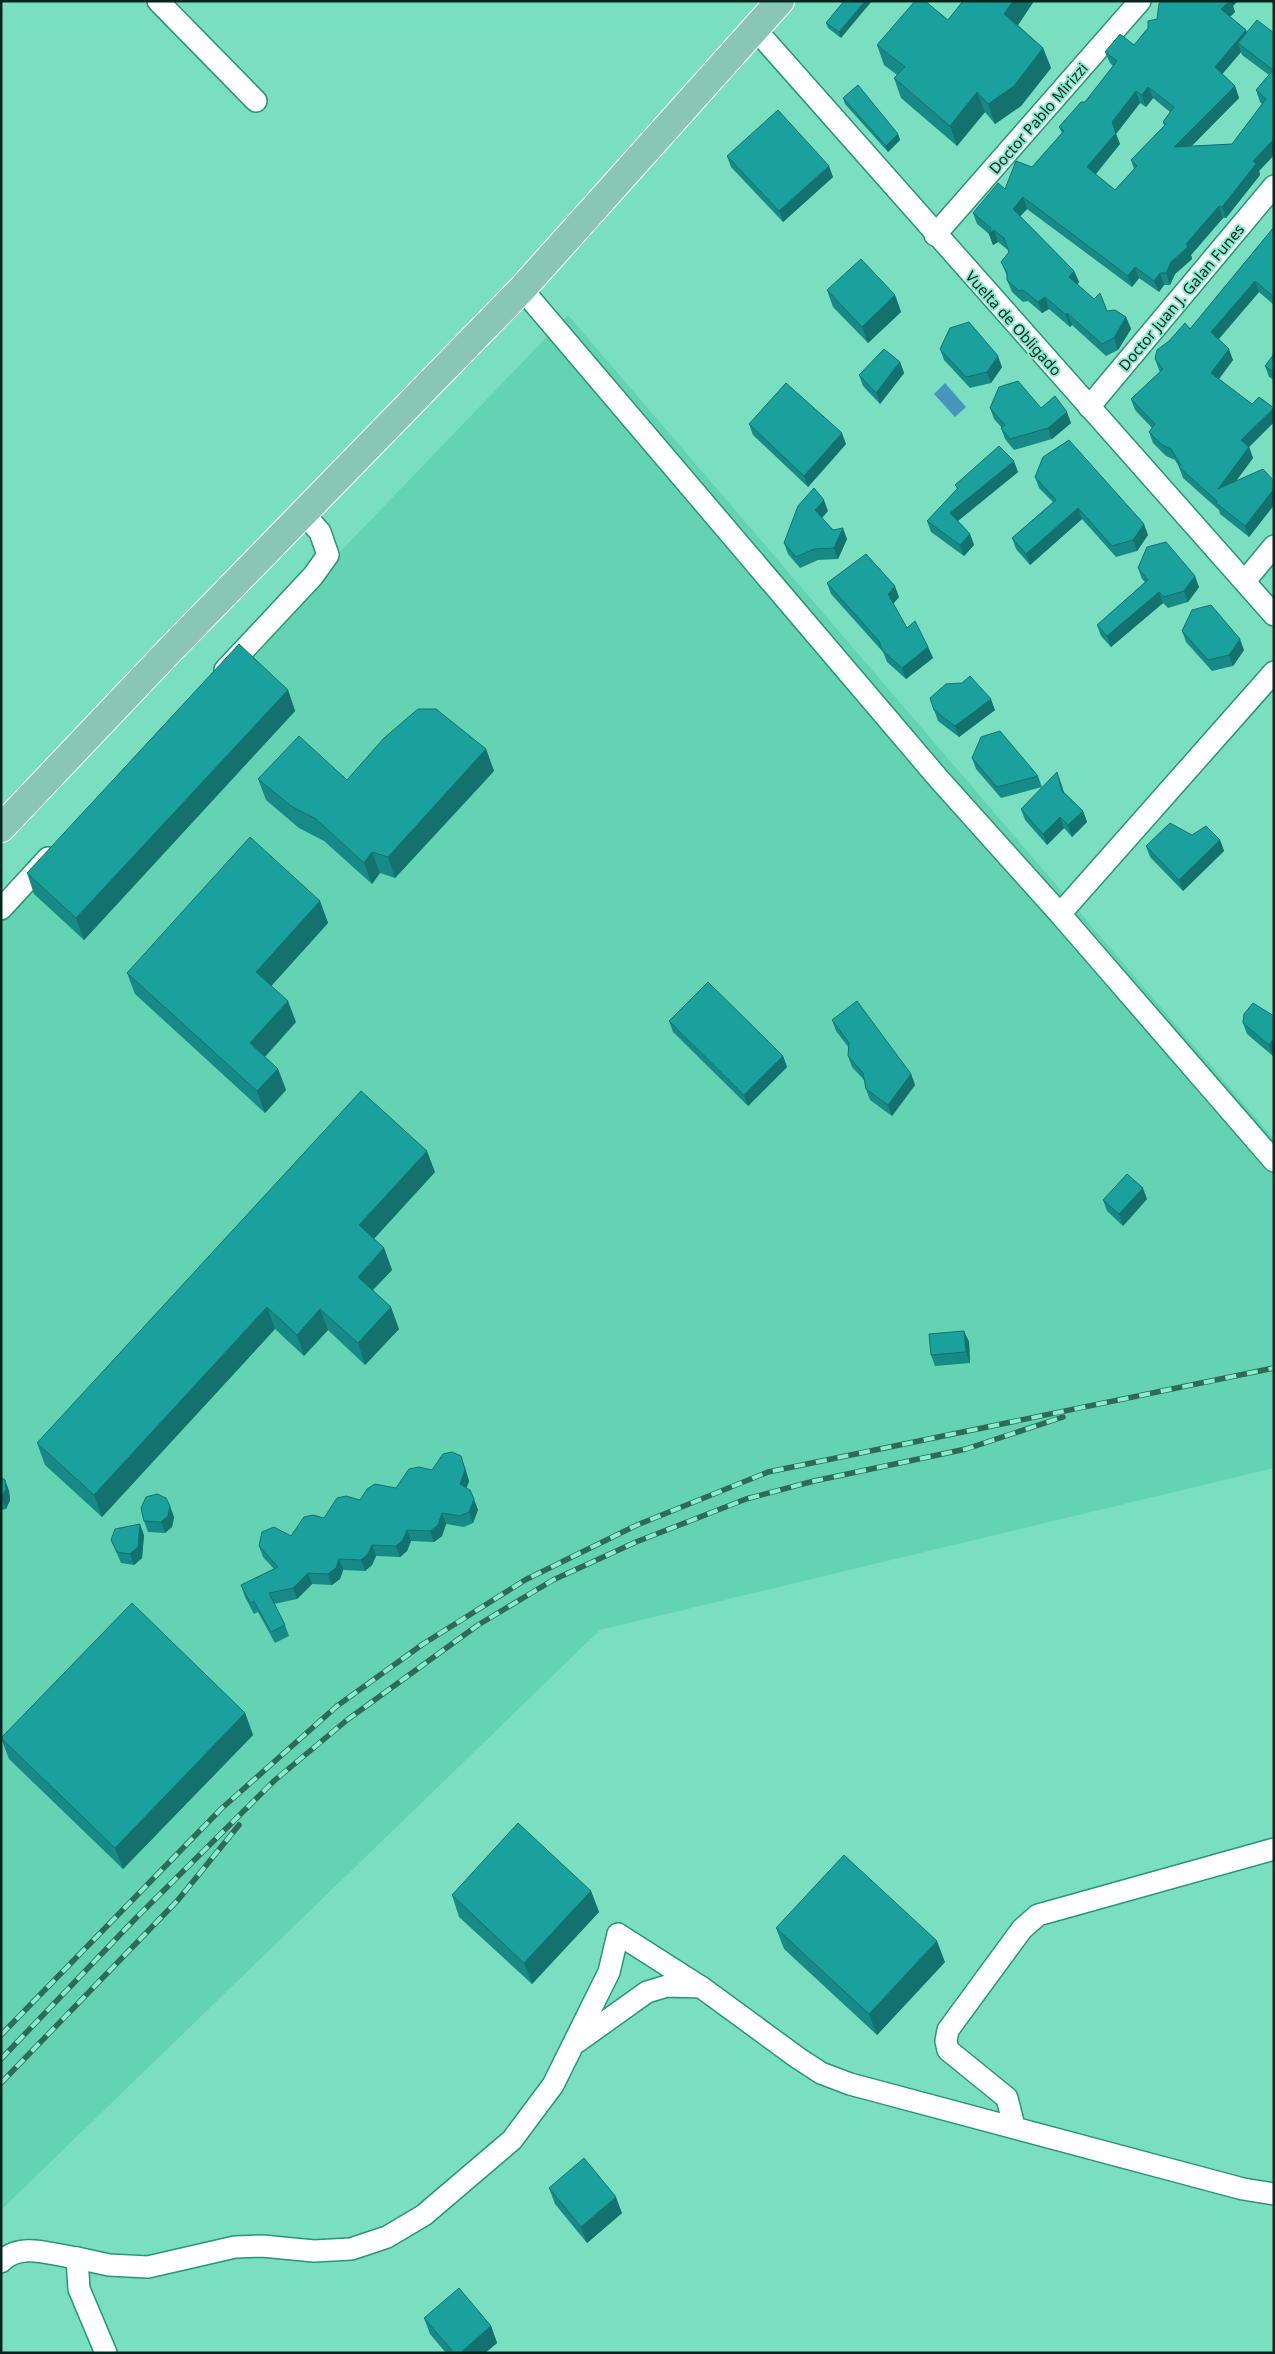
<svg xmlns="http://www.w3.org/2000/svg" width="1275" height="2354" font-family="'Noto Sans',sans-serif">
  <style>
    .built { fill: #64d3b3 }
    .water { fill: #4695bb }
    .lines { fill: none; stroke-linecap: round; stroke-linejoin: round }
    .minor-casing { stroke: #289579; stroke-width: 24 }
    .major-casing { stroke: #fff; stroke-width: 30 }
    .minor { stroke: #fff; stroke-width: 21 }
    .major { stroke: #8ac6b5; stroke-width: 28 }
    .rail-casing { stroke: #2f6a59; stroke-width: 5.5 }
    .rail { stroke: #88eccd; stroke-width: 4; stroke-dasharray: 11; stroke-linecap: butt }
    .wall { fill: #178a87; fill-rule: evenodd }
    .shaded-wall { fill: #13716e }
    .building { fill: #1ba19d; stroke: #13716e; fill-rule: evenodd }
    .labels { text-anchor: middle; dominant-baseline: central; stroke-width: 4; stroke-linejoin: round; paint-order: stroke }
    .street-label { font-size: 15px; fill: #04261d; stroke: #88eccd }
  </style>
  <rect width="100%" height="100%" fill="#7adfc0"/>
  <!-- built -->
  <polygon class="built" points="568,315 1274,1139 1274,1468 600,1630 1,2210 1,904"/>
  <!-- water -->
  <polygon class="water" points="945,383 966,407 955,417 934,394"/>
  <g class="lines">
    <defs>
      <g id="minor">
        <polyline points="158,1 256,101"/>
        <polyline points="756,30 1274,615"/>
        <polyline points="935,235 1140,1"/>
        <polyline points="522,289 938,778 1060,914 1274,672"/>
        <polyline points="1089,407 1274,186"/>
        <polyline points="1245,581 1274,546"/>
        <polyline points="225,670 313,576 328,555 320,532 304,514"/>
        <polyline points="1,909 48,858"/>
        <polyline points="1060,914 1274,1161"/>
        <polyline points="577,2042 647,1992 667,1986 701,1987 798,2058 821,2073 850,2084 1243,2189 1274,2194"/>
        <polyline points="1014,2126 1007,2098 948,2050 946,2041 948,2030 1022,1929 1038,1915 1274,1849"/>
        <polyline points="77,2258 109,2265 148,2267 235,2247 262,2246 314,2251 351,2249 387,2237 424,2215 512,2140 553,2085 609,1972 618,1934 701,1987"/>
        <path d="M1,2262c19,-21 51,-7 76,-4l2,31 27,64"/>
      </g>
      <polyline id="major" points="1,828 170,650 522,289 780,1"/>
    </defs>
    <!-- minor casing -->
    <use href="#minor" class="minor-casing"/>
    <!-- major casing -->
    <use href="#major" class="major-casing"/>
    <!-- minor -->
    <use href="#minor" class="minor"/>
    <!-- major -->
    <use href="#major" class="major"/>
    <defs>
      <g id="rail">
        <polyline points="1,2035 221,1809 337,1706 423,1644 525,1580 637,1525 768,1472 1274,1368"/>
        <polyline points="1,2059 136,1918 275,1780 347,1720 478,1625 553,1580 636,1542 746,1499 814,1481 966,1449 1063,1417"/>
        <polyline points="1,2083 178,1900 239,1825"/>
      </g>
    </defs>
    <!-- rail casing -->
    <use href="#rail" class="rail-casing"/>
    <!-- rail -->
    <use href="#rail" class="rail"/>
  </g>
  <!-- wall -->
  <g class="wall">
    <polygon points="844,1 841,38 828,28 826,23"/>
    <polygon points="963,1 1034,1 1018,25 1043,48 1051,68 1021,106 995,124 985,112 957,146 901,98 894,78 897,75 884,65 877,45 948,20"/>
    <path d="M1233,6l2,6 -5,5 16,13 1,3h27v122l-15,16 1,4 -34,43h-3l-32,37 1,4 -17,15 -5,11h-6l-5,7 -20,-14 -7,9 -105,-78 -7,7 54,55 5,11 -2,2 30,27 19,6 5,12 -13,21 -12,6 -34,-31 -2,2 -21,-18 -7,4 -14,-12 -5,1 -11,-10 -5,-12v-4l-6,-14 8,-10 -1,-2 -10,-8 -5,3 -4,-11 -12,-10 -4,-11 32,-24 27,-22 30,-34 -3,-6 26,-25 28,-36 -3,-3 -5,-11 29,-7zM1241,52l1,3 27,20 -13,15 4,12 2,2 -30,40 -41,2 48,-48 -4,-12 -13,-12zM1153,98l17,14 -7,10 1,4 -33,34 3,9 -19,21 -20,-16 25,-30 -4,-10 24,-31 6,4z"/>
    <polygon points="843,98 898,134 900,140 888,152 845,104"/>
    <polygon points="727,156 833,177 783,222 731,167"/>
    <polygon points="1274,227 1274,305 1259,292 1219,339 1233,360 1219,379 1252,404 1274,408 1274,422 1249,447 1253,458 1236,481 1274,481 1274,505 1249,537 1220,514 1219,510 1183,478 1179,467 1175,460 1166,456 1153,443 1149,432 1152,428 1135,410 1131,399 1160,372 1159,370 1155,359 1190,329"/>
    <polygon points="827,290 895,295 901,312 868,343 833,307"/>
    <polygon points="940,349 1002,367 991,383 970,388 944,360"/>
    <polygon points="1274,354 1274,380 1269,377 1265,366"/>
    <polygon points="900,362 904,373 880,404 863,386 859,375"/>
    <polygon points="990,408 1041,408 1071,423 1052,439 1014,450 1005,439 1001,428 1002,428 994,419"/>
    <polygon points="749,424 846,444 808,487 753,435"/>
    <polygon points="1018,472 958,521 970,534 974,545 964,556 931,532 927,521 957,489 955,485"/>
    <polygon points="1035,477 1148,535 1137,551 1116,557 1082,519 1030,565 1016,549 1012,538 1053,502 1039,488"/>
    <polygon points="828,511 822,518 833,530 847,539 838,559 818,560 800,568 788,554 784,543"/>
    <polygon points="1138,568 1199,587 1188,602 1168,608 1163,603 1111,647 1101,636 1097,625 1145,582 1142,579"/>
    <polygon points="827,583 899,597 893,604 907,628 928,647 933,658 906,679 887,662 883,652 831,594"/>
    <polygon points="1182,631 1244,650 1233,666 1212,671 1186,642"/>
    <polygon points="288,690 295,711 84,940 34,894 27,873"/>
    <polygon points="930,698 995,710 959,737 938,721"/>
    <polygon points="486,749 494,771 395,878 380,873 372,884 324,841 299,828 266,800 258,779 347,780"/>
    <polygon points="972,758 1038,776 1042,787 1001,798 976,769"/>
    <polygon points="1061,783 1064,792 1083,811 1087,822 1072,837 1064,828 1047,845 1025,820 1021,809"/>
    <polygon points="1192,835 1220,840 1224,851 1183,891 1150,857 1146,846"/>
    <polygon points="320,901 328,923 271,986 296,1022 265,1057 278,1069 286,1090 265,1113 135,994 127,973"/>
    <polygon points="1274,1016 1274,1055 1273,1056 1247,1034 1243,1023"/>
    <polygon points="832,1020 911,1074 915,1085 892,1116 870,1100 866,1089 865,1081 852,1067 848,1056 849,1048 836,1031"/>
    <polygon points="669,1021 783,1056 787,1067 748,1106 673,1032"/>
    <polygon points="435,1172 374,1239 384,1248 392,1270 373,1290 399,1329 365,1365 328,1330 304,1356 275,1329 102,1517 45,1465 37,1443"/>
    <polygon points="1147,1199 1123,1226 1107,1211 1103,1200"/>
    <polygon points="964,1331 969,1342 970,1363 935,1366 931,1355"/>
    <polygon points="465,1467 469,1481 466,1488 478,1510 473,1523 464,1527 446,1524 442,1536 434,1542 411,1541 407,1551 400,1557 376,1556 372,1565 365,1571 343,1570 340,1579 332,1585 312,1584 297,1599 274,1604 285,1625 289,1636 275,1643 258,1612 254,1614 245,1597 241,1585 274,1569 263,1557 259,1546 291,1536 324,1518 360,1500 396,1488 432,1470"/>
    <polygon points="1,1477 5,1480 9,1491 10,1500 6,1509 1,1510"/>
    <polygon points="174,1517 172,1527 165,1533 148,1532 144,1521"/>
    <polygon points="144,1535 142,1558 134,1565 121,1563 111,1540"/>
    <polygon points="245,1713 253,1735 123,1869 9,1759 1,1738"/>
    <polygon points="591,1891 599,1912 532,1984 459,1917 452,1895"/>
    <polygon points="776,1928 945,1962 877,2035 784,1949"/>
    <polygon points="549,2188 622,2213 587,2243 555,2204"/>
    <polygon points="424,2318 491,2326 497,2343 485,2353 446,2353 430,2334"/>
  </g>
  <!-- shaded-wall -->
  <g class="shaded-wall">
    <polygon points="865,1 872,1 841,38 839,32"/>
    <polygon points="1013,1 1034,1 1012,34 1004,14"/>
    <polygon points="1228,1 1238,1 1233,6 1235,12 1225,21 1221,9"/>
    <polygon points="1246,30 1250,42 1238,43 1241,52 1219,78 1215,67"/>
    <polygon points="1043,48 1051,68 1021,106 995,124 988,104"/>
    <polygon points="1235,86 1239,98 1179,159 1174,147"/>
    <polygon points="1148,87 1153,98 1146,107 1142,95"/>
    <polygon points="1136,91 1140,103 1116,134 1120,144 1092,179 1087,167 1112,122"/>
    <polygon points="977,92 985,112 957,146 950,126"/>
    <polygon points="898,134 900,140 888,152 886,146"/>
    <polygon points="1274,139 1274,155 1259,171 1260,175 1226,218 1222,207 1253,161"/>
    <polygon points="829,166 833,177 783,222 779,211"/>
    <polygon points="1023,197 1027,209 1017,220 1013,209"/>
    <polygon points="1219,206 1223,218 1191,255 1192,259 1175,274 1170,285 1166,273 1171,262"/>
    <polygon points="994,230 998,242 993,245 989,234"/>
    <polygon points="1135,267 1139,278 1132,287 1128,276"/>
    <polygon points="1074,271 1079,282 1074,289 1069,277"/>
    <polygon points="1160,273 1164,285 1159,292 1154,281"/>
    <polygon points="1255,281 1259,292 1215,343 1211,332"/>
    <polygon points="895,295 901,312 868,343 862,327"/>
    <polygon points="1045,297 1049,309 1042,313 1038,302"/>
    <polygon points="1067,313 1072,325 1070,327 1066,315"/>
    <polygon points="1126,317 1131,329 1118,350 1114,338"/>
    <polygon points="1229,349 1233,360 1215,384 1211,373"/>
    <polygon points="998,356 1002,367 991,383 987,372"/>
    <polygon points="900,362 904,373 880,404 876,393"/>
    <polygon points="1274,408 1274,422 1245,451 1241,440"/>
    <polygon points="1067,412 1071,423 1052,439 1048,428"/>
    <polygon points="842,433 846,444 808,487 804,476"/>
    <polygon points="1249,447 1253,458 1222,500 1218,489"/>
    <polygon points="1014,461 1018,472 954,524 950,513"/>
    <polygon points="1274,489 1274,505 1249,537 1245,526"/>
    <polygon points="824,500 828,511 819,521 815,510"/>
    <polygon points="1078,508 1082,519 1030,565 1026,554"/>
    <polygon points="1144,524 1148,535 1137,551 1133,540"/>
    <polygon points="843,528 847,539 838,559 834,548"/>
    <polygon points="970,534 974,545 964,556 960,545"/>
    <polygon points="1195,576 1199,587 1188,602 1184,591"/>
    <polygon points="895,586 899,597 892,605 888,594"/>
    <polygon points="1159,592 1163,603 1111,647 1107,636"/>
    <polygon points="1240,639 1244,650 1233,666 1229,655"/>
    <polygon points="928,647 933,658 906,679 902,668"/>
    <polygon points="288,690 295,711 84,940 76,918"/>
    <polygon points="991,699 995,710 959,737 955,726"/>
    <polygon points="486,749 494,771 395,878 388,857"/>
    <polygon points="1057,772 1061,783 1066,802 1062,791"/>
    <polygon points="1083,811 1087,822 1072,837 1068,825"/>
    <polygon points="1060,817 1064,828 1047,845 1043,834"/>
    <polygon points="1220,840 1224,851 1183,891 1179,880"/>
    <polygon points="372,852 380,873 372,884 364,863"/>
    <polygon points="320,901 328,923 264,994 256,972"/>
    <polygon points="288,1001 296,1022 257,1065 250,1043"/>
    <polygon points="1274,1038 1274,1055 1273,1056 1269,1045"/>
    <polygon points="783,1056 787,1067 748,1106 744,1095"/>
    <polygon points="278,1069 286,1090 265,1113 257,1091"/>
    <polygon points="911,1074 915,1085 892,1116 888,1105"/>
    <polygon points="427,1151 435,1172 367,1246 359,1225"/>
    <polygon points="1143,1188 1147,1199 1123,1226 1119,1214"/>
    <polygon points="384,1248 392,1270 365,1298 358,1277"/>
    <polygon points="267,1307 275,1329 102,1517 94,1495"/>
    <polygon points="391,1307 399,1329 365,1365 358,1343"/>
    <polygon points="320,1309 328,1330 304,1356 297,1335"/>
    <polygon points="964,1331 969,1342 970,1363 966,1352"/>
    <polygon points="461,1456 469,1481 464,1495 460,1484"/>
    <polygon points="5,1480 9,1491 10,1500 6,1509 2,1498"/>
    <polygon points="474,1499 478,1510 473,1523 469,1512"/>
    <polygon points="170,1506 174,1517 172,1527 165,1533 161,1522"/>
    <polygon points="442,1513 446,1524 442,1536 434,1542 430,1531"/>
    <polygon points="140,1524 144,1535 142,1558 134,1565 130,1554"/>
    <polygon points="407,1530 411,1541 407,1551 400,1557 396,1546"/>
    <polygon points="372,1545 376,1556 372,1565 365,1571 361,1560"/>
    <polygon points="339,1559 343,1570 340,1579 332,1585 328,1574"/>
    <polygon points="308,1573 312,1584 297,1599 293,1588"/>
    <polygon points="245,1713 253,1735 123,1869 115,1848"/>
    <polygon points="591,1891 599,1912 532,1984 524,1963"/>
    <polygon points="937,1941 945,1962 877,2035 869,2014"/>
    <polygon points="616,2197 622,2213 587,2243 581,2227"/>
    <polygon points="491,2326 497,2343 485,2353 460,2353"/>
  </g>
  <!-- building -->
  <g class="building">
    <polygon points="844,1 865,1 839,32 826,23"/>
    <polygon points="915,1 925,1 948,20 963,1 1013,1 1004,14 1043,48 1014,86 988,104 977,92 950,126 894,78 905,67 877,45"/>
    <path d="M1161,1h69l-9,8 25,21 -31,37 20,19 -61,61 58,-3 34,-45 -10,-9 17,-20 -35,-27 19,-23 17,13v106l-21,22 3,3 -34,43 -3,-1 -33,38 2,3 -17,15 -5,11h-6l-6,8 -19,-14 -7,9 -105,-79 -10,12 61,62 -5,6 25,22 6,-6 7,18 8,-1 11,7 -12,21 -12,6 -35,-31 -1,2 -21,-18 -7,5 -15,-12 -4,1 -12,-11v-8l-6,-10 8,-10 -5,-14 -10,-8 -5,4 2,-6 -18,-15 25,-30 7,6 11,-28 16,6 32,-36 -5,-4 22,-25h4l32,-41 -12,-9 15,-18 14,11 14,-17v-7l9,-2 2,-15zM1148,87l26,20 -11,15 3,2 -35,36 6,6 -22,24 -28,-23 29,-34 -4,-11 24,-31 6,4z"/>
    <polygon points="858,85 898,134 886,146 843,98"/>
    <polygon points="778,110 829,166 779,211 727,156"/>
    <polygon points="1274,227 1274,297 1255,281 1211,332 1229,349 1211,373 1252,404 1259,397 1274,408 1241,440 1249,447 1218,489 1263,469 1274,481 1274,489 1245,526 1216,503 1217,501 1179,467 1181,465 1171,449 1162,445 1149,432 1155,424 1131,399 1163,369 1155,359 1157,350 1169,341 1185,323 1190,329"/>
    <polygon points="861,259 895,295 862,327 827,290"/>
    <polygon points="969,322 998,356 987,372 966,377 940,349 950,328"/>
    <polygon points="884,349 900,362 876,393 859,375"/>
    <polygon points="1274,354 1274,372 1265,366"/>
    <polygon points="1018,381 1041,408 1055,396 1067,412 1048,428 1010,439 1001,428 1005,425 990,408 999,387"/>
    <polygon points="786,383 842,433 804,476 749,424"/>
    <polygon points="1069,440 1144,524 1133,540 1112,546 1078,508 1026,554 1012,538 1056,500 1035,477 1043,457"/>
    <polygon points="999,446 1014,461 950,513 970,534 960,545 927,521 958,488 955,485"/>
    <polygon points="814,488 824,500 815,510 833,530 843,528 834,548 814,549 796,557 784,543 798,506"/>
    <polygon points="1166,542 1195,576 1184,591 1164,597 1159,592 1107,636 1097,625 1148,580 1138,568 1147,547"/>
    <polygon points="866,554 895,586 888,594 907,628 915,621 928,647 902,668 883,651 879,641 827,583"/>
    <polygon points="1211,605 1240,639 1229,655 1208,660 1182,631 1192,610"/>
    <polygon points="239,644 288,690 76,918 27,873"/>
    <polygon points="970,676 991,699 955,726 934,710 930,698 946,684 962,683"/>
    <polygon points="418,709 436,709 486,749 388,857 372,852 364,863 316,819 291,806 258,779 299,736 347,780 384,738"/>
    <polygon points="1000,731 1038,776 997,787 972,758 981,737"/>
    <polygon points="1057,772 1062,791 1083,811 1068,825 1060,817 1043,834 1021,809"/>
    <polygon points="1170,823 1192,835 1206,826 1220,840 1179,880 1146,846"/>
    <polygon points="250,837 320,901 256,972 288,1001 250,1043 278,1069 257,1091 127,973"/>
    <polygon points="708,982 783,1056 744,1095 669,1021"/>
    <polygon points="857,1001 911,1074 888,1105 866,1089 863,1073 848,1056 849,1043 832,1020"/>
    <polygon points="1253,1003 1274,1016 1274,1038 1269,1045 1243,1023 1244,1014"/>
    <polygon points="361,1091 427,1151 359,1225 384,1248 358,1277 391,1307 358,1343 320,1309 297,1335 267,1307 94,1495 37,1443"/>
    <polygon points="1127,1174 1143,1188 1119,1214 1103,1200"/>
    <polygon points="964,1331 966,1352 931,1355 929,1334"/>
    <polygon points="452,1452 461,1456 465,1470 460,1484 470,1490 474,1499 469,1512 460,1516 442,1513 438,1525 430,1531 407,1530 403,1540 396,1546 372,1545 368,1554 361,1560 339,1559 336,1568 328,1574 308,1573 293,1588 269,1593 285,1625 271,1632 254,1601 250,1603 241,1585 278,1567 259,1546 262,1532 274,1527 291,1536 304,1517 313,1515 324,1518 337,1498 346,1496 360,1500 367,1489 375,1484 396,1488 409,1469 419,1467 432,1470 443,1454"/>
    <polygon points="1,1477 5,1480 6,1489 1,1498"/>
    <polygon points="157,1494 166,1498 170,1506 168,1516 161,1522 144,1521 141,1508 146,1497"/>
    <polygon points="140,1524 138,1547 130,1554 117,1552 111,1540 115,1529"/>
    <polygon points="132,1603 245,1713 115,1848 1,1738"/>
    <polygon points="518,1823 591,1891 524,1963 452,1895"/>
    <polygon points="844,1855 937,1941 869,2014 776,1928"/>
    <polygon points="584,2158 616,2197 581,2227 549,2188"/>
    <polygon points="459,2288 491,2326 460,2353 454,2353 424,2318"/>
  </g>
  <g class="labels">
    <!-- street labels -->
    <g class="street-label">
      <text transform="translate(1038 118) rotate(-49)">Doctor Pablo Mirizzi</text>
      <text transform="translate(1181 297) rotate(-50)">Doctor Juan J. Galan Funes</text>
      <text transform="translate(1014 323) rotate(48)">Vuelta de Obligado</text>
    </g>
  </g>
  <!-- border -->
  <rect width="1275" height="2354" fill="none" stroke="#04261d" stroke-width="5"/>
</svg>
